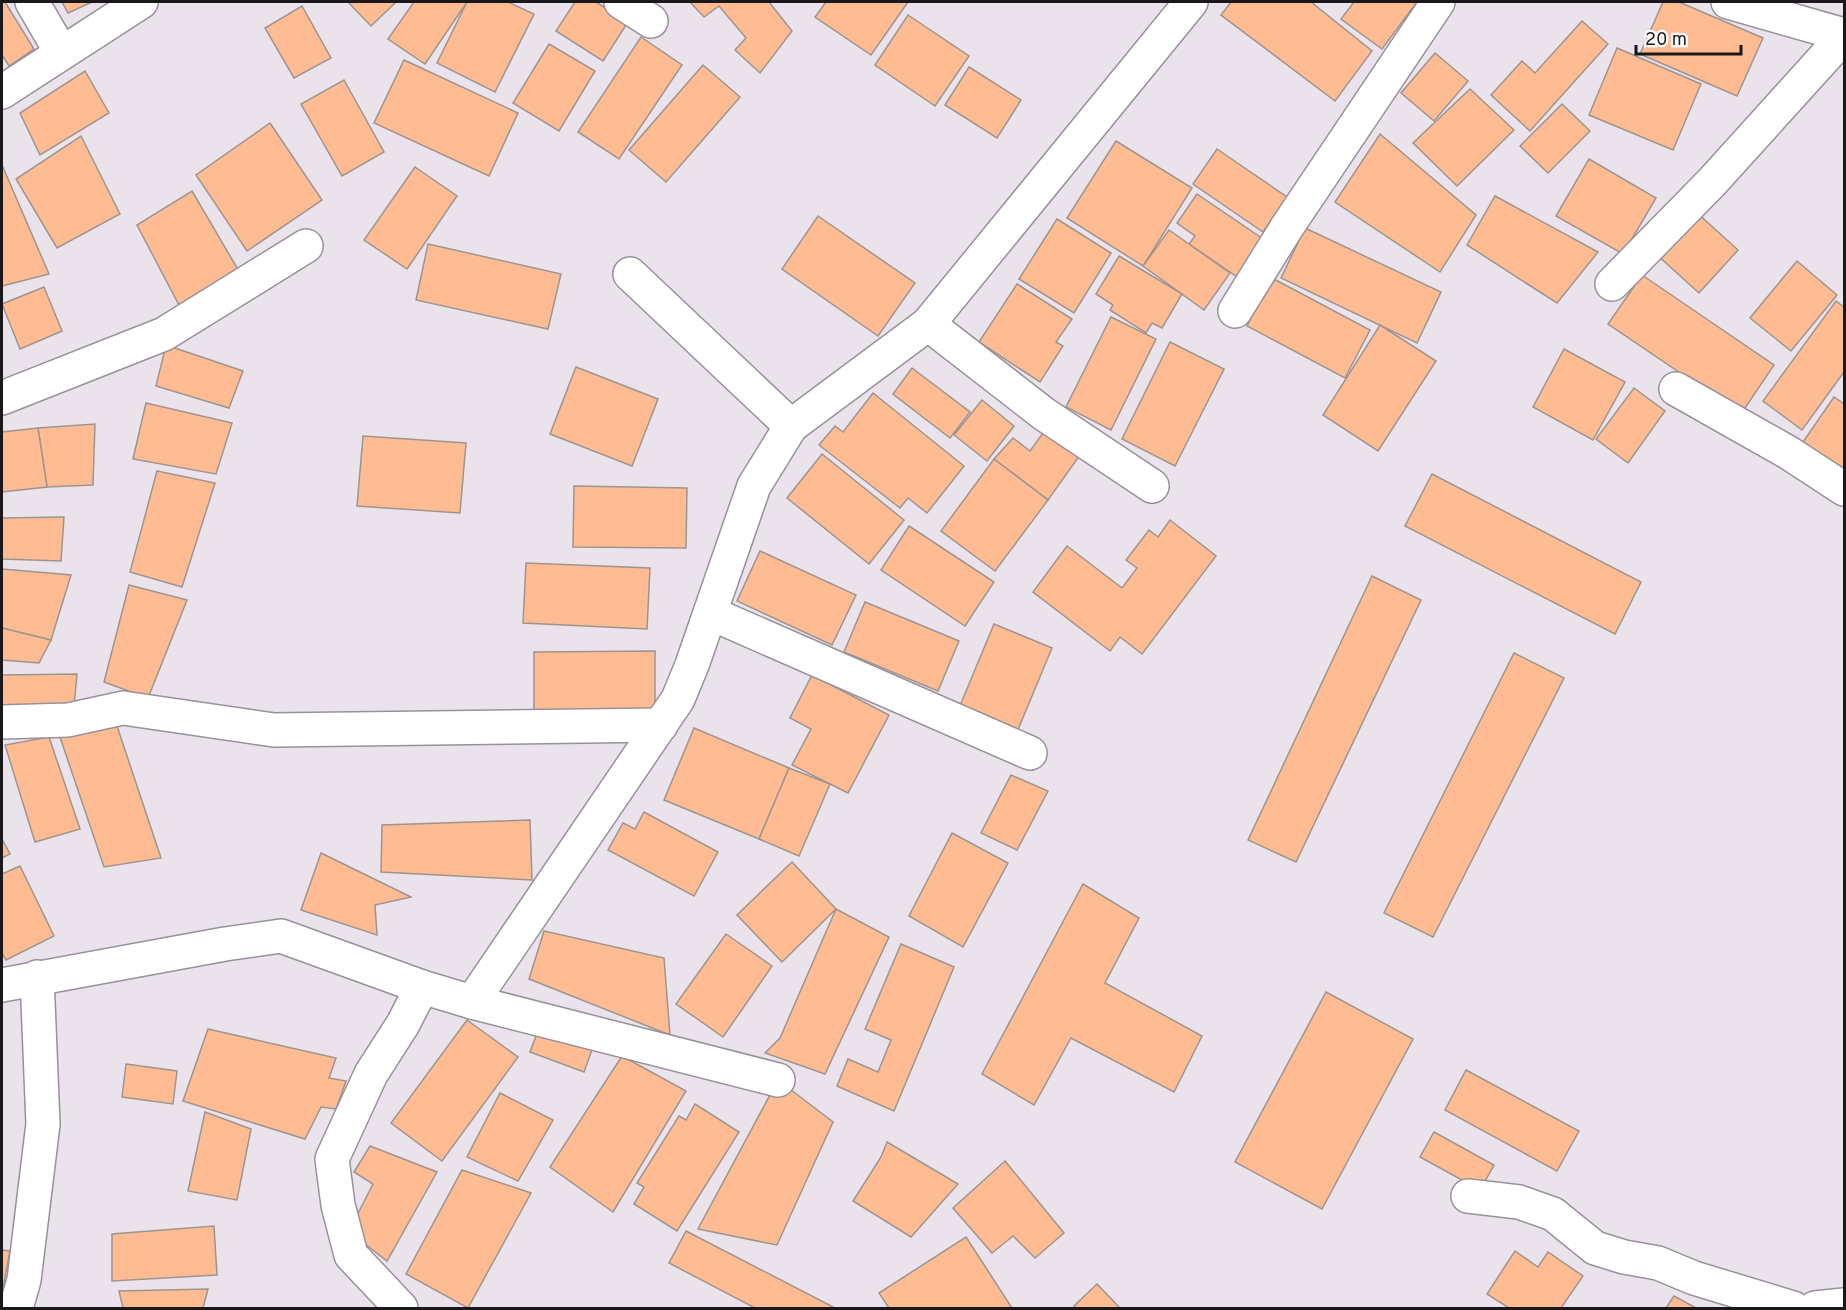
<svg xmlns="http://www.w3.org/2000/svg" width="1846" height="1310" font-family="Overpass,sans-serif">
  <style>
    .building { fill: #ffbc93; stroke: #9e948f; stroke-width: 1.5 }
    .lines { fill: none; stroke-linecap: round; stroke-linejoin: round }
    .minor-casing { stroke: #98919a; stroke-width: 36 }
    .minor { stroke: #fff; stroke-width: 33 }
  </style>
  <rect width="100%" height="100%" fill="#eae3ec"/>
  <!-- building -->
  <g class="building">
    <polygon points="2,2 5,2 34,49 9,66 2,55"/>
    <polygon points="62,2 92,2 68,13"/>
    <polygon points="348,2 396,2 371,26"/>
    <polygon points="414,2 467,2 425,64 388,39"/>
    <polygon points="467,2 508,2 534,14 495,92 437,63"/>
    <polygon points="575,2 596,2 628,22 603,61 556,31"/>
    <polygon points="690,2 769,2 792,31 760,73 735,50 746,38 719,6 704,17"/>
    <polygon points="826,2 908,2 871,55 815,17"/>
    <polygon points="1231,2 1311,2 1372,51 1335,101 1221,15"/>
    <polygon points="1354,2 1417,2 1382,49 1341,19"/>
    <polygon points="1663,2 1679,2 1763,38 1737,96 1640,54"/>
    <polygon points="302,6 331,58 294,78 265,28"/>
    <polygon points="908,15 969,56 935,106 875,65"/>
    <polygon points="1582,21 1608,44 1530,131 1491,95 1522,61 1535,73"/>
    <polygon points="641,37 682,65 619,159 578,132"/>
    <polygon points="549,44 595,71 559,131 513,103"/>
    <polygon points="1617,48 1701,84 1673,150 1589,115"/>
    <polygon points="1435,53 1468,81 1434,121 1401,93"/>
    <polygon points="404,60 518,113 489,176 374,123"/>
    <polygon points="703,65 740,97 666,182 629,150"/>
    <polygon points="969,67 1021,100 997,138 945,105"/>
    <polygon points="85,71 109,113 40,155 20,113"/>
    <polygon points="344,80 384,152 342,176 301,104"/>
    <polygon points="1470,89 1514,130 1457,186 1413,143"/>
    <polygon points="1562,104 1590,131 1548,173 1520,146"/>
    <polygon points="270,123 322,200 247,251 196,175"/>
    <polygon points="1380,134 1476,215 1440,272 1335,202"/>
    <polygon points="81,136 120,214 57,248 16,179"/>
    <polygon points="1116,141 1192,188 1143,266 1067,218"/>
    <polygon points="1217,149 1287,197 1263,232 1193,184"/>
    <polygon points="1589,159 1656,198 1623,254 1556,216"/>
    <polygon points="2,165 49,274 2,286"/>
    <polygon points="415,167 457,196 407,269 364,240"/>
    <polygon points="192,191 240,273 181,309 137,225"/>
    <polygon points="1197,194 1266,241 1240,279 1189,244 1195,236 1177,223"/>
    <polygon points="1495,196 1598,252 1557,303 1467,245"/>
    <polygon points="1695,211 1738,250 1699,293 1656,254"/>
    <polygon points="818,216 915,283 878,336 782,269"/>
    <polygon points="1057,219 1111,253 1074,313 1019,279"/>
    <polygon points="1305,228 1441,292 1417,343 1281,278"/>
    <polygon points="1169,230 1230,273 1204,310 1143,266"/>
    <polygon points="428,244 561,274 548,329 416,300"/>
    <polygon points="1119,256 1182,294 1162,328 1152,323 1146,333 1110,310 1113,305 1096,294"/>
    <polygon points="1797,261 1837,295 1791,351 1750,318"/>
    <polygon points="1642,275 1774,365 1741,414 1608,324"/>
    <polygon points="1272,278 1370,330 1345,378 1247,326"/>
    <polygon points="1017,284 1072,319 1056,342 1063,346 1040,382 979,342"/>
    <polygon points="44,287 62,331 20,349 2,304"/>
    <polygon points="1836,301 1844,307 1844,372 1802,430 1763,401"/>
    <polygon points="1111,317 1156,339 1111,430 1066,407"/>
    <polygon points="1380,325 1436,361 1378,451 1323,415"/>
    <polygon points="1170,342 1224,369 1175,466 1122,439"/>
    <polygon points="166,345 243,371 229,408 156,386"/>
    <polygon points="1564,349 1625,382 1593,440 1533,407"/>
    <polygon points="576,367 658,399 632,466 550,434"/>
    <polygon points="912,368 970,412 950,438 893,394"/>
    <polygon points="1634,388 1665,411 1628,463 1596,439"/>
    <polygon points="873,393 964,466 927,513 908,498 900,508 819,445 835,426 843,432"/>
    <polygon points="1834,397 1844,404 1844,470 1803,442"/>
    <polygon points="982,400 1014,426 987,461 954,435"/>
    <polygon points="146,403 232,423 216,474 133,459"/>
    <polygon points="95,424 93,485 47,487 38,428"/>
    <polygon points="38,428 47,487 2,492 2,432"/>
    <polygon points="1046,429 1080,455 1048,500 994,459 1013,438 1030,451"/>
    <polygon points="363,436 466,443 460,513 357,506"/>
    <polygon points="822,454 904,520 869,564 787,498"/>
    <polygon points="994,459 1048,500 995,571 941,531"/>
    <polygon points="157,471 215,483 182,587 130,572"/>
    <polygon points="1432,474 1641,582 1615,634 1405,526"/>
    <polygon points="574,486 687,488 686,548 573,547"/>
    <polygon points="64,517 61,561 2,559 2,518"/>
    <polygon points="1170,520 1216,556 1142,654 1120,637 1110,651 1033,592 1067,546 1122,588 1137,568 1126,560 1149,530 1158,537"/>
    <polygon points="909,526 994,582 965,626 881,570"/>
    <polygon points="760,551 856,595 832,645 737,601"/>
    <polygon points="526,563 650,568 647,629 523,623"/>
    <polygon points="2,569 71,575 51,640 2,628"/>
    <polygon points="1372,576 1421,600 1296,862 1248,840"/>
    <polygon points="129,585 187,600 148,698 104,682"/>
    <polygon points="865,602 959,641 938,691 844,652"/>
    <polygon points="994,624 1052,648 1017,732 959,708"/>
    <polygon points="2,628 51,640 39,663 2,660"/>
    <polygon points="655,651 655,713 534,714 534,652"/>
    <polygon points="1514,653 1564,678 1433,937 1384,913"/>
    <polygon points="77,674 74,707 2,711 2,675"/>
    <polygon points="812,675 889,715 848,793 792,765 811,729 790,718"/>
    <polygon points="115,720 161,858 104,867 60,737"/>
    <polygon points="694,728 789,768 759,839 664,800"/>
    <polygon points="49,737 80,829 35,842 5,745"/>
    <polygon points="789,768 830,784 799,856 759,839"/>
    <polygon points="1011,775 1048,791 1017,850 981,833"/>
    <polygon points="644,812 718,852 694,896 608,850 623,823 635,829"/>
    <polygon points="530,820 532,880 381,872 382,825"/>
    <polygon points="952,833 1008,863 963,947 909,916"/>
    <polygon points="2,839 10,854 2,858"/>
    <polygon points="321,853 411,897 375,905 377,935 301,910"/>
    <polygon points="792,862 836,909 782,962 737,915"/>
    <polygon points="20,866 54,936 6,960 2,953 2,874"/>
    <polygon points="1083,884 1139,918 1105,983 1202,1036 1174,1092 1071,1038 1034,1105 982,1074"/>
    <polygon points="836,909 889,937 825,1074 765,1053 780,1038"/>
    <polygon points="544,931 664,958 670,1035 529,979"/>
    <polygon points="726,934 772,966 723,1037 676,1004"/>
    <polygon points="901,944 954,967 894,1111 837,1086 848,1059 878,1072 891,1040 865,1029"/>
    <polygon points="1326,992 1413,1039 1322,1209 1235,1162"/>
    <polygon points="467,1020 518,1057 442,1161 391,1123"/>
    <polygon points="539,1028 593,1047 584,1072 530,1052"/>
    <polygon points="208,1029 336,1058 329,1078 346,1081 336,1109 321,1107 305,1139 183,1101"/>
    <polygon points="622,1056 686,1091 613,1212 550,1167"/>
    <polygon points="126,1064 177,1071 173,1104 122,1097"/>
    <polygon points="1466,1070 1579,1131 1557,1171 1445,1110"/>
    <polygon points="778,1080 833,1122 777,1245 698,1229"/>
    <polygon points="500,1093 553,1120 518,1181 467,1157"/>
    <polygon points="695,1104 739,1132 677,1231 634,1204 644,1187 637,1183 679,1116 686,1120"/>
    <polygon points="205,1112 251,1129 237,1200 188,1191"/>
    <polygon points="1434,1132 1494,1165 1480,1190 1420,1157"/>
    <polygon points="887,1142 958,1184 911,1237 853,1201 881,1157"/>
    <polygon points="370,1146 437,1172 387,1261 349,1231 373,1184 354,1172"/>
    <polygon points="1005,1161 1064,1233 1035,1258 1013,1236 992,1253 953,1208"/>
    <polygon points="462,1170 531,1193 468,1308 406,1274"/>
    <polygon points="214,1226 217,1275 112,1281 112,1234"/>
    <polygon points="686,1231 835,1308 755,1308 669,1263"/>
    <polygon points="966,1237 1012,1308 889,1308 879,1293"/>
    <polygon points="2,1250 10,1251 2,1293"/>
    <polygon points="1515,1251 1538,1267 1548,1252 1583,1276 1561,1308 1509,1308 1487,1294"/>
    <polygon points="1097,1284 1120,1308 1076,1308 1074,1306"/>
    <polygon points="208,1289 203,1308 123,1308 119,1291"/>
    <polygon points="1674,1296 1696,1308 1666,1308"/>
  </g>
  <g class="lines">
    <defs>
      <g id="minor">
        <polyline points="32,2 61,52"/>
        <polyline points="621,2 651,21"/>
        <polyline points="1728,2 1844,35"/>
        <polyline points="2,92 141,2"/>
        <polyline points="630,274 791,426"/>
        <polyline points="1612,284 1712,182 1844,36"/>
        <polyline points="1235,311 1287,227 1438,2"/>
        <polyline points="928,324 1044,414 1152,486"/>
        <polyline points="1676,389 1789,453 1844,489"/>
        <polyline points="2,398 164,334 306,246"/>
        <polyline points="710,613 1030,753"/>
        <polyline points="2,722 68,720 123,708 274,730 661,725"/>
        <polyline points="2,985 225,944 281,936 422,987 472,1002 778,1080"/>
        <polyline points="472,1002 678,699 692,665 754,486 791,426 928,324 1191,2"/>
        <polyline points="1468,1196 1519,1202 1553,1214 1595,1248 1624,1257 1658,1263 1694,1278 1793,1308"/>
        <polyline points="16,1308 24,1280 43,1124 37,977"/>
        <polyline points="401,1308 351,1255 338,1205 332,1159 371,1074 403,1024 422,987"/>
        <polyline points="1815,1308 1844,1305"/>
      </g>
    </defs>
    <!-- minor casing -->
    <use href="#minor" class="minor-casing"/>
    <!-- minor -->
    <use href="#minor" class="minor"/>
  </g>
  <!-- border -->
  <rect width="1846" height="1310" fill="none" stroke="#1a181b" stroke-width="6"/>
  <!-- scale -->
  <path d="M1636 45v9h105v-9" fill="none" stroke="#1a181b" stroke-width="3"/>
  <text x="1645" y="45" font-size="18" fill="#1a181b" stroke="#ffffff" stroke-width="4.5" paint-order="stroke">20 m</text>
</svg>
